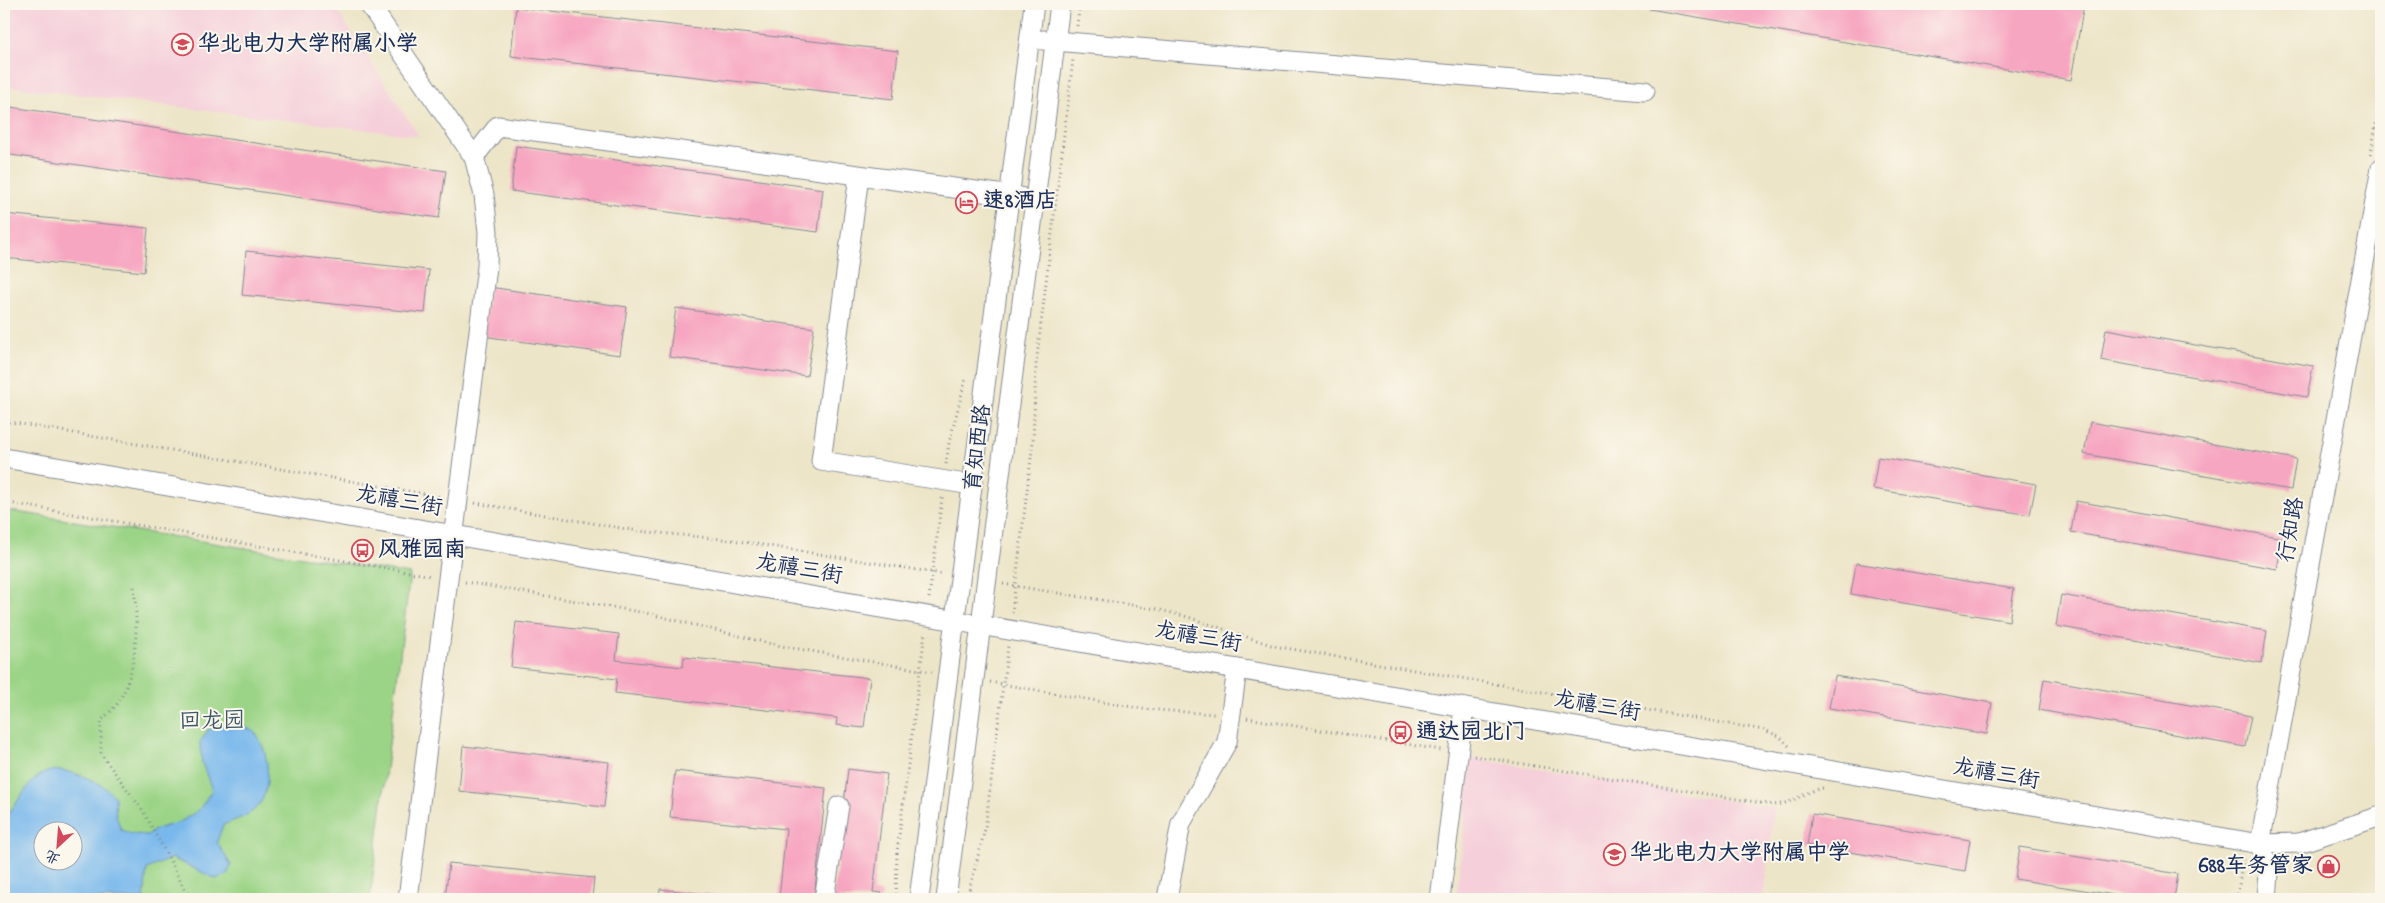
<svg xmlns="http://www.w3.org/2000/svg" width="2385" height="903" font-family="'Indie Flower','LXGW WenKai TC',sans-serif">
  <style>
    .built { fill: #f5cfda }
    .green { fill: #9bd486; stroke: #5b8272; fill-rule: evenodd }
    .water { fill: #78b8ec; stroke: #4a74a5; fill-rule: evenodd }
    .building { fill: #f7a6c1 }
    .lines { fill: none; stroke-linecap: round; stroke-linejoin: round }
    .minor-casing { stroke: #848a93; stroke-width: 21 }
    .path { stroke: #848a93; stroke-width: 3; stroke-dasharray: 1 4; stroke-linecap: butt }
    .minor { stroke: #fff; stroke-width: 19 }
    .labels { text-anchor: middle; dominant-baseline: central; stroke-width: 4; stroke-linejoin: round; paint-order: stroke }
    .poi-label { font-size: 22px; font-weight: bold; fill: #1b2f5e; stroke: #fbf7ec; text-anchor: start }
    .street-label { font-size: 22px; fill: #1b2f5e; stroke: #fbf7ec }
    .park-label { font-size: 22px; fill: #3b5868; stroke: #fbf7ec }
  </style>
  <rect width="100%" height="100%" fill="#fbf7ec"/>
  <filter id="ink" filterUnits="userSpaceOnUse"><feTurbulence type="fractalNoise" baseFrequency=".02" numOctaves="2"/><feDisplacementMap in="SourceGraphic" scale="10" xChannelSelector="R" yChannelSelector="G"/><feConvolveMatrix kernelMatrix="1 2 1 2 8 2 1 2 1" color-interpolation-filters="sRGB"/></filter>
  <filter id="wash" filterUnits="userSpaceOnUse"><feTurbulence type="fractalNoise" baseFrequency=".0096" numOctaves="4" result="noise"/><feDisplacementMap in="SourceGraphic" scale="20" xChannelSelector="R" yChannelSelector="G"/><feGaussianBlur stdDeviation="1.12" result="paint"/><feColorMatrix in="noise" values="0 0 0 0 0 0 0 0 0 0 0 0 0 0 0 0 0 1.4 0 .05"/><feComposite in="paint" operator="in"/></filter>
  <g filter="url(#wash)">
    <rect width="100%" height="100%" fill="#ede5c8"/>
    <!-- built -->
    <g class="built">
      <polygon points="4,4 333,4 419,136 4,86"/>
      <polygon points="1471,758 1774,808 1763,899 1456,899"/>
    </g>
    <!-- green -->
    <path class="green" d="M4,510l406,64 -40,325h-366zM42,830h30v30h-30z"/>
    <!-- water -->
    <path class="water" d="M225,724c11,1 25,2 32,11 13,19 16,60 -3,75 -8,7 -22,11 -31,15l-6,17 14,23 -4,10 -11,4 -44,-21 -25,11 -3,30h-140v-83l5,-3c22,-29 29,-53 70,-38 16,6 24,9 36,22l1,18 5,15 12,4 15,1 8,-6 24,-7 19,-12 13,-20 -10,-27 -2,-21 8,-12zM42,830h30v30h-30z"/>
    <g id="blocks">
      <!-- building -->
      <g class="building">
        <polygon points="1650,4 2084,4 2071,80 1649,9"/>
        <polygon points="516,7 898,51 893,99 511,56"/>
        <polygon points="4,106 446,171 439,218 4,154"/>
        <polygon points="516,146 823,189 818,232 511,191"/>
        <polygon points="4,214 148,228 144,272 4,258"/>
        <polygon points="246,251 429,270 425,313 242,295"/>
        <polygon points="489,287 627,307 620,355 482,336"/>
        <polygon points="676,308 814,328 807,376 669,357"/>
        <polygon points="2106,329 2313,366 2307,397 2101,360"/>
        <polygon points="2090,422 2296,459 2291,490 2084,454"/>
        <polygon points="1878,457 2036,484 2030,515 1873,489"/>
        <polygon points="2076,501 2283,538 2277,569 2071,532"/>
        <polygon points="1856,563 2014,589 2009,621 1851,594"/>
        <polygon points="2061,595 2267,631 2262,663 2056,626"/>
        <polygon points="516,622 619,634 616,660 683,667 684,657 870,678 864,728 836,725 837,718 615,693 617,679 511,667"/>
        <polygon points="1835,676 1992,703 1987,734 1829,708"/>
        <polygon points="2044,679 2251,716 2245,747 2039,710"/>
        <polygon points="463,746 609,762 604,807 459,791"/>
        <polygon points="848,769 887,774 873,892 882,893 881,899 833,899"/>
        <polygon points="675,771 826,788 814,899 779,899 786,829 670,817"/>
        <polygon points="1812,814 1970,840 1965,871 1807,845"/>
        <polygon points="2020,847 2178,874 2174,899 2139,899 2015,879"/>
        <polygon points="449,863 594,878 592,899 445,899"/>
        <polygon points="660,889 744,898 744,899 659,899"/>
      </g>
    </g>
  </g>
  <g filter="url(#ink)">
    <use href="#blocks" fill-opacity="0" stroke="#848a93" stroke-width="1"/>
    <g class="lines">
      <defs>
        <g id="minor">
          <polyline points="369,4 474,157 484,195 488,232 487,267 408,899"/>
          <polyline points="1043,40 1645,91"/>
          <polyline points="474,157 498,126 1020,197"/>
          <polyline points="859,176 821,461 972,485"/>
          <polyline points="4,458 2260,844 2299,843 2381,816"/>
          <polyline points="824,899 839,806"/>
          <polyline points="919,899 1034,4"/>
          <polyline points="946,899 1060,4"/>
          <polyline points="1167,899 1181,823 1227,742 1237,669"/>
          <polyline points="1440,899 1464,708"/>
          <polyline points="2267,899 2269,872 2260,844 2381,168"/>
        </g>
      </defs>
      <!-- minor casing -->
      <use href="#minor" class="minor-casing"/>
      <!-- path -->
      <g class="path">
        <polyline points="1077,26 1080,4"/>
        <polyline points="2371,154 2381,95"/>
        <polyline points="4,421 442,497"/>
        <polyline points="946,464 949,443 966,378"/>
        <polyline points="4,502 432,576"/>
        <polyline points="475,503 638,531 732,540 943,574"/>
        <polyline points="465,582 646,613 776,645 932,672"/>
        <polyline points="1003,584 1156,609 1188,617 1274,646 1764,730 1779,736 1789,746"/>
        <path d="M134,587c4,35 4,87 -17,117 -5,6 -11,12 -16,17v33l42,57 29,53 17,35"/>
        <polyline points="929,598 942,498"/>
        <polyline points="1012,613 1033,442 1036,365 1073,60"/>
        <polyline points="990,682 1143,709 1214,714"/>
        <polyline points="1247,718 1441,750"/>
        <path d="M1474,756l300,49c19,-1 31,-14 49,-17"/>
        <polyline points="896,899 897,852 925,632"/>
        <polyline points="967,899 985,829 1008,646"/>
        <polyline points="2237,899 2243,859"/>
      </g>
      <!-- minor -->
      <use href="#minor" class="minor"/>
    </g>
  </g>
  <!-- icons -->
  <defs>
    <symbol id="school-ring" viewBox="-11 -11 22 22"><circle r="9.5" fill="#fbf7ec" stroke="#d1495b" stroke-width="1.5"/><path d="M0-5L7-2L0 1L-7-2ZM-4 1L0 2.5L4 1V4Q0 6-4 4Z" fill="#d1495b"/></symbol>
    <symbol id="hotel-ring" viewBox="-11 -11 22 22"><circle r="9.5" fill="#fbf7ec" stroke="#d1495b" stroke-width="1.5"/><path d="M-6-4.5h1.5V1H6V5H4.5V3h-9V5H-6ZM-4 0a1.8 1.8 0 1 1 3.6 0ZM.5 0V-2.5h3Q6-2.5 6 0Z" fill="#d1495b"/></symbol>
    <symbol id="bus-ring" viewBox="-11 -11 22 22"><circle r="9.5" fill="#fbf7ec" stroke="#d1495b" stroke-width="1.5"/><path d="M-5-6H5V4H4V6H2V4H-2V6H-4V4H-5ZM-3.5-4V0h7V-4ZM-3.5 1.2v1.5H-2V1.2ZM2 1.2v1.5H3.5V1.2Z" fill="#d1495b"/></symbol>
    <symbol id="shop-ring" viewBox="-11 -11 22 22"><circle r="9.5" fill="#fbf7ec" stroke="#d1495b" stroke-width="1.5"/><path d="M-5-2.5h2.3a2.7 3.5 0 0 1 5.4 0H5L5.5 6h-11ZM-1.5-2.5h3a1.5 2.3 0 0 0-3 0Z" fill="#d1495b"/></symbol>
  </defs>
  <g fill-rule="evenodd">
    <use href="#school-ring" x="170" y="32" width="25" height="25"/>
    <use href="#hotel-ring" x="954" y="190" width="25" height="25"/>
    <use href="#bus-ring" x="350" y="538" width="25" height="25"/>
    <use href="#bus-ring" x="1388" y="720" width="25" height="25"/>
    <use href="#school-ring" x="1602" y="842" width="25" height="25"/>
    <use href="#shop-ring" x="2316" y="854" width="25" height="25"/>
  </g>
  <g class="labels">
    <!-- poi labels -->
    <g class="poi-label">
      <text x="198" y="45">华北电力大学附属小学</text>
      <text x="983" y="202">速8酒店</text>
      <text x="378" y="551">风雅园南</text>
      <text x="1416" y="733">通达园北门</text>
      <text x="1630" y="854">华北电力大学附属中学</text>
      <text x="2313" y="867" text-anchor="end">688车务管家</text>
    </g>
    <!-- street labels -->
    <g class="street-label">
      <text transform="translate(979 448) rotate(-83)">育知西路</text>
      <text transform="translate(399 502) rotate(10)">龙禧三街</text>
      <text transform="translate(2292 530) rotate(-80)">行知路</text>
      <text transform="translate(799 570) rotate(10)">龙禧三街</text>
      <text transform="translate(1198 638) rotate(10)">龙禧三街</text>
      <text transform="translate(1597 707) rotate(10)">龙禧三街</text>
      <text transform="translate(1996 775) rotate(10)">龙禧三街</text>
    </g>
    <!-- park labels -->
    <g class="park-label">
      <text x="212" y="722">回龙园</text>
    </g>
  </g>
  <!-- margin -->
  <rect width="2385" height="903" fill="none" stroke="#fbf7ec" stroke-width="20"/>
  <!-- north arrow -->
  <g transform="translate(58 846) rotate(206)"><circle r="24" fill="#fbf7ec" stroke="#a1a7b3"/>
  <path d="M0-4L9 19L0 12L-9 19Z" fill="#d1495b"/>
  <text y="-8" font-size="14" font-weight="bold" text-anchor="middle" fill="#1b2f5e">北</text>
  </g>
</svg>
